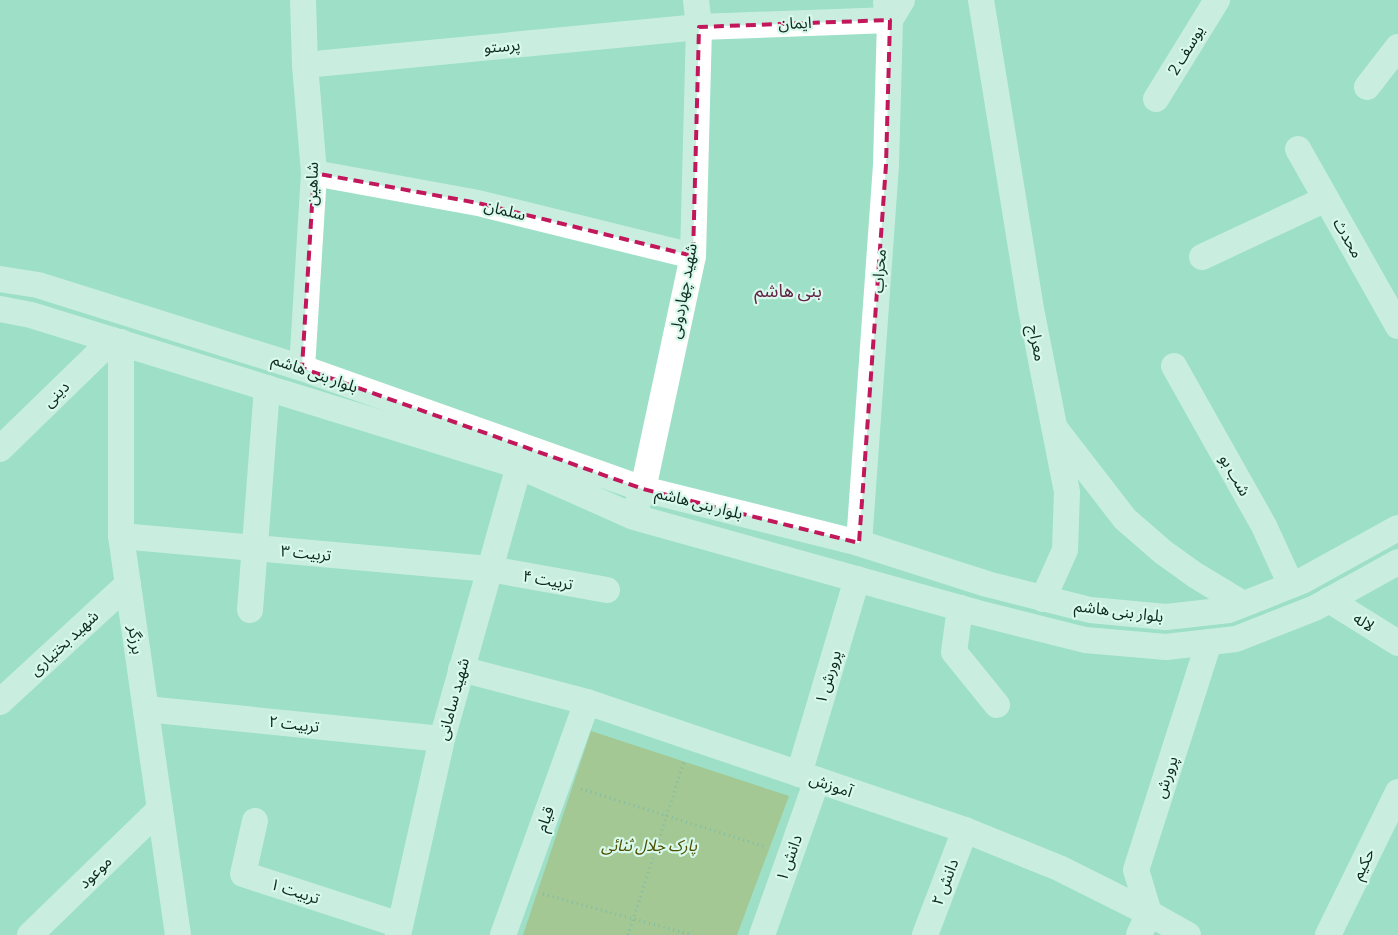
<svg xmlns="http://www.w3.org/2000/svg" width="1398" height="935" font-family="Bitter,'Noto Sans Arabic',serif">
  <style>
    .green { fill: #abab57 }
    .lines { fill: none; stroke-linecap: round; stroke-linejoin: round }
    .path { stroke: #5f917f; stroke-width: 3; stroke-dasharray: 1 4; stroke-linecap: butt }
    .minor { stroke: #fff; stroke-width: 26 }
    .marked { fill: none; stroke: #c2185b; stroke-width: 4; stroke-dasharray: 10 6; stroke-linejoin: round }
    .labels { text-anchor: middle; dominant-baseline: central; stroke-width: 4.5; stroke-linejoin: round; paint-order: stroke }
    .street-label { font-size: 16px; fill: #0e2a21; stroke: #d8f9eb }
    .park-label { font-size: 16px; font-style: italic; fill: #4e4e01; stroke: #d8f9eb }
    .neighbourhood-label { font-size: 18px; fill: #612245; stroke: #d8f9eb }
  </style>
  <rect width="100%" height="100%" fill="#9de0c7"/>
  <!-- green -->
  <polygon class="green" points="591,731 789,796 737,935 523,935"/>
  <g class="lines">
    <!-- path -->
    <g class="path">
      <polyline points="581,789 766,847"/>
      <polyline points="543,894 692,935"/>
      <polyline points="628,935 684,762"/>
    </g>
    <!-- minor -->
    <g class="minor">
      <polyline points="981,0 1031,309 1067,492 1065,550 1043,599"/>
      <polyline points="305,65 699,27 890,20 902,0"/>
      <polyline points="1367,87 1398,47"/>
      <polyline points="1156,99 1217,0"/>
      <polyline points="1298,149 1398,326"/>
      <polyline points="314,173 478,203 693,256"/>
      <polyline points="1202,257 1326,199"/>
      <polyline points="0,279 38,285 302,368 643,489 859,543 987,584 1090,610 1166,617 1229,610 1302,581 1398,528"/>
      <polyline points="0,309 31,315 519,466 634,517 978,613 1085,640 1166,647 1236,639 1315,608 1398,562"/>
      <polyline points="121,342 121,536 178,935"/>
      <polyline points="1174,366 1264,526 1291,585"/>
      <polyline points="302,368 314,173 305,65 303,0"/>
      <polyline points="1057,431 1125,519 1163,552 1195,575 1243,604"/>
      <polyline points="0,449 112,340"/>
      <polyline points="637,505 643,489 693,256 699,27 696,0"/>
      <polyline points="121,536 490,569 607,590"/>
      <polyline points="859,543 886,165 890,20 886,3"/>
      <polyline points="1329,600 1398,643"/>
      <polyline points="960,608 954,652 997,705"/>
      <polyline points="250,610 267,388"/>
      <polyline points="461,669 587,702 965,830 1059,868 1149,913 1188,935"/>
      <polyline points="0,702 128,584"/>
      <polyline points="146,709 442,739"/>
      <polyline points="799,774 857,579"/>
      <polyline points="255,821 243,874 400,925"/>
      <polyline points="30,935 160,809"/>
      <polyline points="398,935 442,739 519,466"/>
      <polyline points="503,935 587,702"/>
      <polyline points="762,935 817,780"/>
      <polyline points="925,935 965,830"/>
      <polyline points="1139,935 1149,913 1136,870 1209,642"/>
      <polyline points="1328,935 1398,792"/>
    </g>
  </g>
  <!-- marked area -->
  <path d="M0 0H1398V935H0ZM890,20l-4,145 -27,378 -216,-54 -341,-121 12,-195 164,30 215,53 6,-229z" fill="#9de0c7" fill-opacity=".55" fill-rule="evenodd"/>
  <path class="marked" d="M890,20l-4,145 -27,378 -216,-54 -341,-121 12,-195 164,30 215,53 6,-229z"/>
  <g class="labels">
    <!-- street labels -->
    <g class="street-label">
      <text transform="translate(795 23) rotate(-2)">ایمان</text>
      <text transform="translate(502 46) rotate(-5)">پرستو</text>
      <text transform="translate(1186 50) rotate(-59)">یوسف 2</text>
      <text transform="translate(312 184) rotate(-89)">شاهین</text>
      <text transform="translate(505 210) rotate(14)">سلمان</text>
      <text transform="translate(1348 238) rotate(60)">محدث</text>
      <text transform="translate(879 271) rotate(-86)">محراب</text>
      <text transform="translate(683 291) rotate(-80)">شهید چهاردولی</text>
      <text transform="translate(1037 343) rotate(79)">معراج</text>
      <text transform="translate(315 373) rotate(19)">بلوار بنی هاشم</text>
      <text transform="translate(56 394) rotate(-44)">دینی</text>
      <text transform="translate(1235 475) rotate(60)">شب بو</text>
      <text transform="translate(699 503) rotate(14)">بلوار بنی هاشم</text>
      <text transform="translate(306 553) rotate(5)">تربیت ۳</text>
      <text transform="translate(548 580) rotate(10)">تربیت ۴</text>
      <text transform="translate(1119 611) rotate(7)">بلوار بنی هاشم</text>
      <text transform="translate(1364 622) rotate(32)">لاله</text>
      <text transform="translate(136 640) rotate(82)">برزگر</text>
      <text transform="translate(64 643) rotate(-43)">شهید بختیاری</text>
      <text transform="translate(828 677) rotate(-73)">پرورش ۱</text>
      <text transform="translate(453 699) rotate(-75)">شهید سامانی</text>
      <text transform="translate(294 724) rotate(6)">تربیت ۲</text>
      <text transform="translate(1166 777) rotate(-72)">پرورش</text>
      <text transform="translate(831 785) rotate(19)">آموزش</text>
      <text transform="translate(545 819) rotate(-70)">قیام</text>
      <text transform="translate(789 858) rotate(-70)">دانش ۱</text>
      <text transform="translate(1363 864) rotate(-64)">حکیم</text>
      <text transform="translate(95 872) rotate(-44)">موعود</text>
      <text transform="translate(945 882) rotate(-69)">دانش ۲</text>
      <text transform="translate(295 891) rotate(18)">تربیت ۱</text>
    </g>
    <!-- park labels -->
    <g class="park-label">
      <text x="649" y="845">پارک جلال ثنائی</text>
    </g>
    <!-- neighbourhood labels -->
    <g class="neighbourhood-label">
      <text x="788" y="291">بنی هاشم</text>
    </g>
  </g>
</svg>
